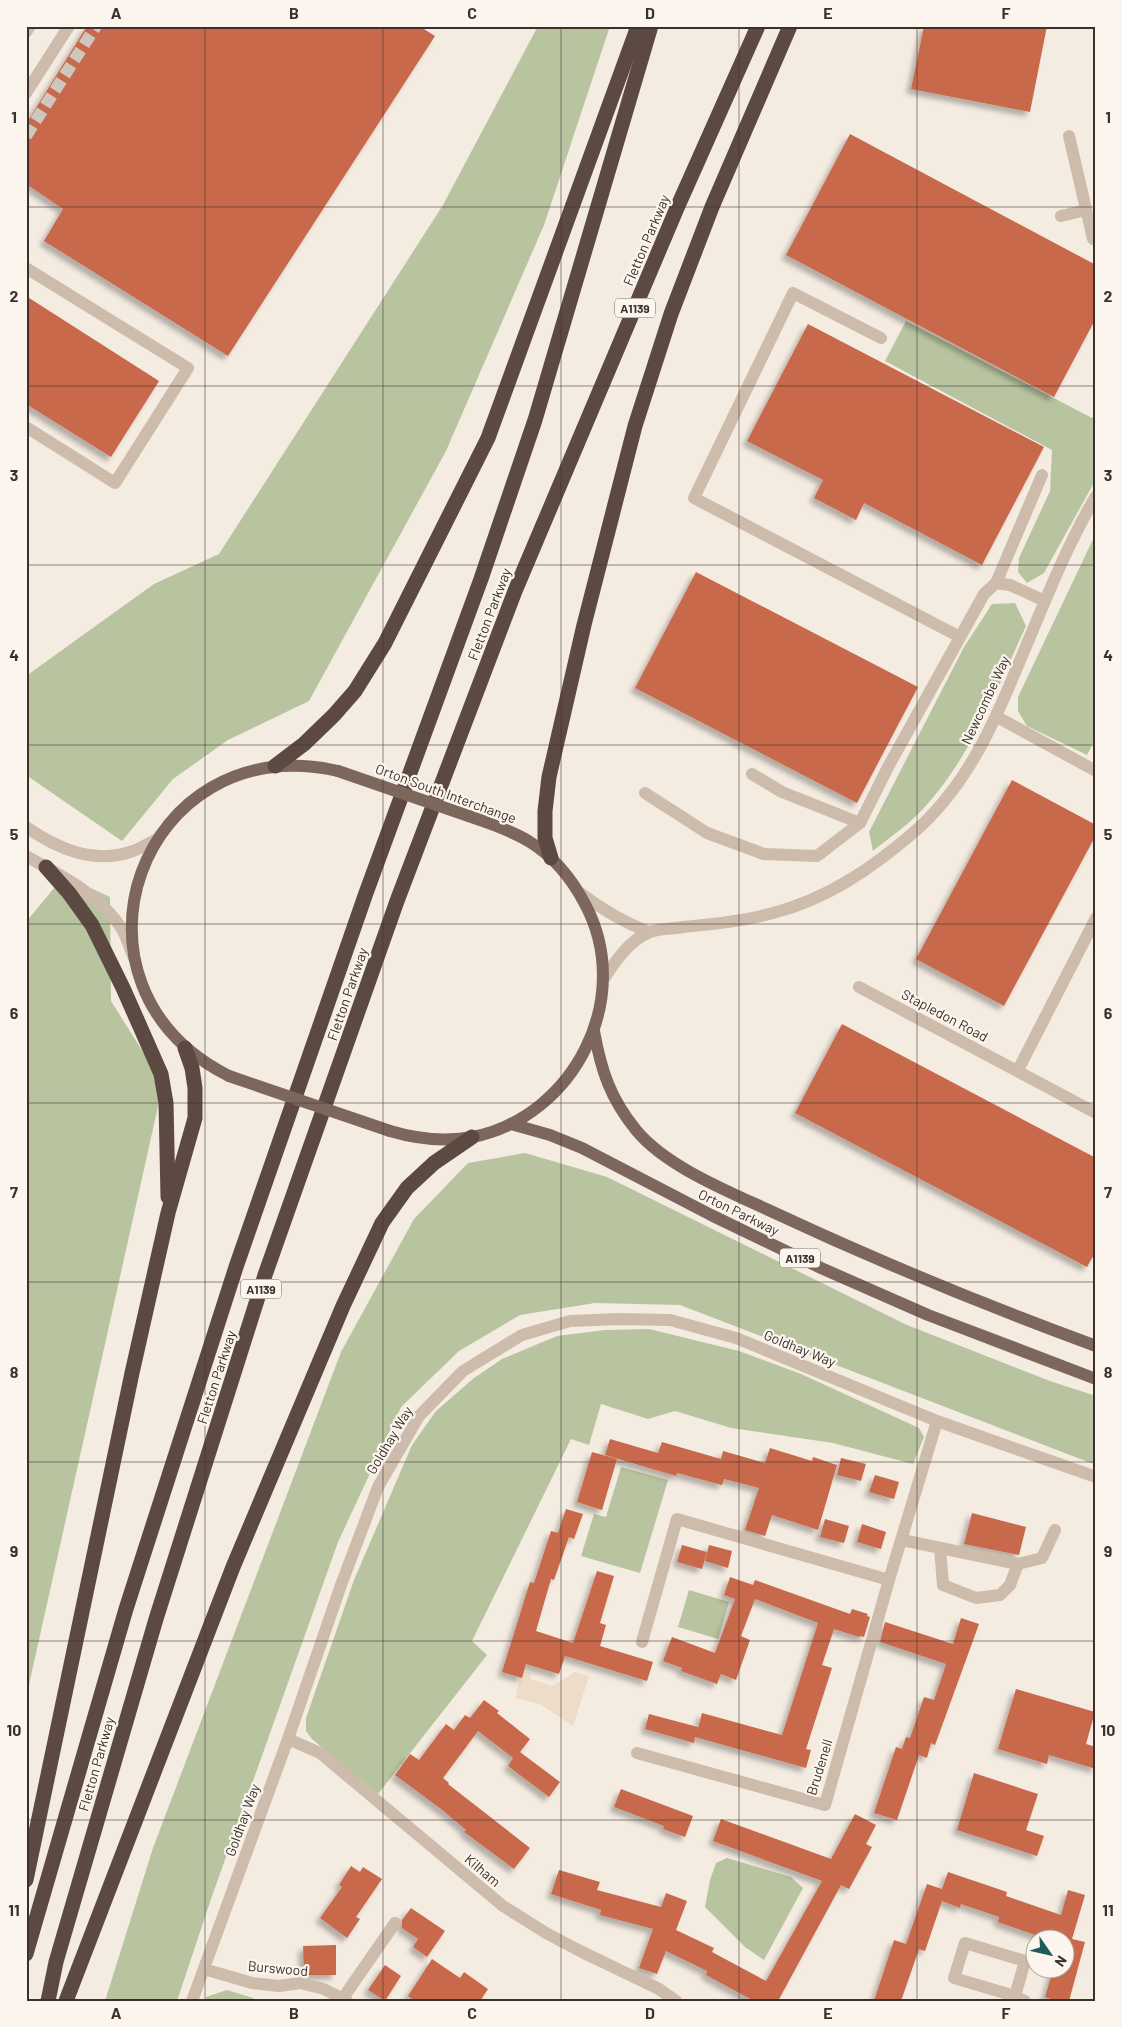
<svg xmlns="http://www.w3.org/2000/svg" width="1122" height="2027" font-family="Barlow,sans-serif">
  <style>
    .green { fill: #b8c4a0 }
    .plaza { fill: #ecdcc8 }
    .building { fill: #c8694b; filter: url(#shadow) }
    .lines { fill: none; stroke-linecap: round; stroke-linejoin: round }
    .minor-tunnel { stroke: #cfc6bd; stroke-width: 12; stroke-dasharray: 12 6; stroke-linecap: butt }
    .minor { stroke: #cdbbac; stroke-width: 12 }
    .major { stroke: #7d675c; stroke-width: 12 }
    .highway { stroke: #5c4a42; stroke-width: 15 }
    .major-bridge { stroke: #7d675c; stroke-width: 12 }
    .grid { fill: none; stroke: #3b302b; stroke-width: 1; stroke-opacity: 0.55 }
    .labels { text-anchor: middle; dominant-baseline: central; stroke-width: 4.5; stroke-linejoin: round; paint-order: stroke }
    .shield { fill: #fbf5ee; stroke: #756b66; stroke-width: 1 }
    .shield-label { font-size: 12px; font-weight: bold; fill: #3b302b }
    .street-label { font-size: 14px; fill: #3b302b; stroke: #fbf5ee }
    .neatline { fill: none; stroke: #3b302b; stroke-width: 2 }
    .grid-label { font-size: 16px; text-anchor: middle; font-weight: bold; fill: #3b302b }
  </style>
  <defs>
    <filter id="shadow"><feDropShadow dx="-4.5" dy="4.5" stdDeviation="2.5" flood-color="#0004"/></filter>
  </defs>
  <rect width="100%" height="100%" fill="#f4ebe1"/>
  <!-- green -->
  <g class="green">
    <polygon points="538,26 610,26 544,225 446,451 309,701 228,740 173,779 122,841 26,775 26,676 154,584 219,554 443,205"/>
    <polygon points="906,321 1092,418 1096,413 1096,479 1044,573 1027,583 1018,572 1019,558 1050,491 1052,450 885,361"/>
    <polygon points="1096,533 1096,738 1087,755 1027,726 1018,711 1018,697"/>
    <path d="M1015,603l11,23c-29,63 -55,131 -103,183 -15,16 -34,29 -50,42l-4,-19 95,-185 28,-43z"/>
    <polygon points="64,876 110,897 111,1001 163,1084 26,1698 26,922"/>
    <polygon points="525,1153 607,1177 907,1325 1050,1381 1096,1396 1096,1465 680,1305 595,1303 520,1315 459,1351 401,1407 338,1542 211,1899 177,2001 105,2001 153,1848 341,1352 414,1219 468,1163"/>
    <polygon points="649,1329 739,1351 801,1374 919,1428 924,1437 913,1464 833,1443 731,1428 675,1411 648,1419 601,1404 589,1445 571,1439 472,1641 487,1655 378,1794 312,1739 306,1731 306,1718 354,1580 412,1445 436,1411 474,1378 502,1359 557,1336 605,1330"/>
    <polygon points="621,1467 668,1480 640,1573 581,1556 594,1514 606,1517"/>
    <polygon points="689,1590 729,1602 718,1639 678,1627"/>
    <polygon points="727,1858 791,1877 803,1888 764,1960 745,1947 705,1907 710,1880 716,1863"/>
    <polygon points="227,1990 253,1998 255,2001 205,2001 206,1997"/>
  </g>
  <!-- plaza -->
  <polygon class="plaza" points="520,1670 531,1673 530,1679 553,1686 575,1672 589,1676 573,1726 540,1704 516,1698"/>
  <!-- building -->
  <g class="building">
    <polygon points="87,26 419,26 435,36 228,356 44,241 63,209 26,184 26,124"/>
    <polygon points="924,26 1047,26 1030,112 911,89"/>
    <polygon points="850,134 1096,265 1096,318 1054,397 786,255"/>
    <polygon points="26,296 159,381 111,457 26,404"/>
    <polygon points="808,324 1044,447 982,565 864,503 856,520 814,498 823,480 747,441"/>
    <polygon points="696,572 918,687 857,803 635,688"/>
    <polygon points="1012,780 1096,825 1096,835 1004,1006 916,959"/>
    <polygon points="842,1024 1096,1158 1096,1251 1087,1267 795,1113"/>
    <polygon points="610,1439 658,1453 662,1442 721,1459 723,1451 765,1463 770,1448 812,1461 813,1457 837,1465 818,1530 772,1515 765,1536 745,1530 759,1488 724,1479 722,1485 677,1473 676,1476 605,1455"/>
    <polygon points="592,1452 617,1459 602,1510 577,1502"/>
    <polygon points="841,1458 866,1464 861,1481 837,1475"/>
    <polygon points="875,1475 899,1482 894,1499 869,1492"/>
    <polygon points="566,1509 583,1514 574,1539 569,1537 554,1580 551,1579 536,1631 573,1643 597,1571 614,1576 600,1623 606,1625 600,1646 653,1662 647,1681 565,1656 559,1674 526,1664 522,1678 502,1672 530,1582 534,1583 551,1531 558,1533"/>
    <polygon points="972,1513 1026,1527 1019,1555 964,1544"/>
    <polygon points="825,1519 849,1526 844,1543 820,1537"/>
    <polygon points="862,1524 886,1532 881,1549 857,1542"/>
    <polygon points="682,1545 707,1552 702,1569 677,1562"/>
    <polygon points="709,1545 732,1551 728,1568 705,1561"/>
    <polygon points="730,1577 753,1585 755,1580 850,1614 852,1609 868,1614 867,1616 870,1617 864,1637 860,1636 859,1637 834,1629 822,1665 832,1668 806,1749 811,1750 806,1768 695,1737 694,1743 645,1729 649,1714 698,1727 697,1732 702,1713 782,1735 818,1623 755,1599 741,1636 750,1640 736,1680 721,1674 717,1684 681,1671 682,1668 663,1661 672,1637 715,1653 735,1599 724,1595"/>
    <polygon points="961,1618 979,1624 935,1745 931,1743 927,1758 919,1755 897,1820 874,1813 896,1747 902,1749 906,1737 910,1738 924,1697 934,1700 946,1664 880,1642 885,1622 953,1644"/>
    <polygon points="1016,1689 1095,1712 1086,1744 1096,1747 1096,1769 1049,1755 1047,1764 998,1749"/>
    <polygon points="484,1700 499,1711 497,1713 530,1739 520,1752 560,1782 549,1797 508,1766 513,1758 478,1731 443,1778 449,1783 448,1784 530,1848 514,1869 464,1832 466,1830 441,1809 395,1775 410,1754 419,1760 446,1724 454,1730 465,1715 470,1718"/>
    <polygon points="974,1773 1038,1794 1026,1830 1044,1836 1037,1856 957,1830"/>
    <polygon points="621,1789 693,1816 685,1837 663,1829 664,1826 614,1807"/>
    <polygon points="855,1814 876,1825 866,1844 872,1847 849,1889 841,1885 778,2001 754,2001 706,1975 707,1971 666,1951 657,1974 639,1968 653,1929 600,1915 601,1910 551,1894 559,1870 600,1882 597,1890 661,1907 666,1893 687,1901 676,1930 714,1948 712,1952 766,1981 822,1881 713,1841 721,1819 831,1859"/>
    <polygon points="351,1866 360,1872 363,1867 382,1879 356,1917 360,1919 347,1938 320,1918 342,1887 339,1885"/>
    <polygon points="948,1872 1007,1892 1006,1896 1061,1915 1068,1890 1085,1895 1072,1939 1085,1942 1069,2001 1057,2001 1045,1997 1053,1970 1064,1970 1064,1940 1049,1940 998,1922 999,1917 961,1904 960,1908 942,1901 925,1951 919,1949 901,2001 874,2001 894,1940 906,1944 927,1884 942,1889"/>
    <polygon points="411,1908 445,1931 427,1957 413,1947 418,1939 402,1928 402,1920"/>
    <polygon points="336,1945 336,1975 304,1975 303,1946"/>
    <polygon points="432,1959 460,1978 464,1972 488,1989 480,2001 415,2001 408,1996"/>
    <polygon points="385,1965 401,1976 385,2001 368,1990"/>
  </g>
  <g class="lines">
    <!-- minor-tunnel -->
    <polyline class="minor-tunnel" points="26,136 96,26"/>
    <!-- minor -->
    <g class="minor">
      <polyline points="26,32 30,26"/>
      <polyline points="26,93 69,26"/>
      <polyline points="1069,136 1093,239"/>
      <polyline points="1061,216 1086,210"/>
      <polyline points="26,268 188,368 115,483 26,427"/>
      <polyline points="881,338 793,293 694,498 960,637"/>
      <polyline points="1042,475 996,583 1010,585 1045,601"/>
      <polyline points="997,717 1096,771"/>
      <polyline points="752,774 782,792 860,823"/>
      <polyline points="645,793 707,833 764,854 817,856 860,823 888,767 984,594 996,583"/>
      <path d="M26,827c32,22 68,38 107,24 8,-3 16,-8 24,-12"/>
      <path d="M26,856c34,19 75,39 96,73 5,9 8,20 12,29"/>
      <path d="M579,892c22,17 44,30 70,40"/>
      <path d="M603,980c11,-17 27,-41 47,-48 10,-4 23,-3 33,-5 31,-3 61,-6 90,-14 54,-14 98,-44 140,-80 56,-48 84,-116 111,-182 22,-52 43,-106 72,-155"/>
      <polyline points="859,987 1096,1113"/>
      <polyline points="1018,1070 1096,918"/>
      <polyline points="902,1540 1018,1564 1042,1558 1055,1530"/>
      <polyline points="940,1548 943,1585 976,1598 1000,1595 1010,1585 1018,1564"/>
      <polyline points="642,1642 677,1519 889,1580"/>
      <polyline points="288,1739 320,1753 503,1906 546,1933 582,1952 659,1989 676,2001"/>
      <polyline points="637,1753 825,1805 889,1580 937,1421"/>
      <polyline points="204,1969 252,1983 279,1986 300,1983 324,1989 347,2001"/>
      <polyline points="1015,1996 1025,1961 965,1943 954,1978 1015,1996 1025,2001"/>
      <polyline points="343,1998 395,1923"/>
      <polyline points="192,2001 288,1739 341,1585 378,1487 419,1416 463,1371 522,1335 570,1321 619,1319 670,1320 736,1338 937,1421 1096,1477"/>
    </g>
    <!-- major -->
    <g class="major">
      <path d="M594,1031c7,39 16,67 42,99 30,37 96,63 139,83 105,49 212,93 321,133"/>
      <path d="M229,1076c-181,-91 -89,-349 109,-305"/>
      <polyline points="511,1124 550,1135 582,1148 711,1215 821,1268 928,1315 1096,1379"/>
      <path d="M390,1131c27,8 55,11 83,6 102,-21 162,-140 112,-233 -13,-25 -31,-47 -55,-62 -14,-9 -29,-14 -44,-20"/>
    </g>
    <!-- highway -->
    <g class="highway">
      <polyline points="275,766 304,744 334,715 355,691 385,643 488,438 638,26"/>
      <polyline points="551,858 545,838 545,811 549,777 584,625 635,426 671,314 712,207 790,26"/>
      <polyline points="46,867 69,893 92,925 123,988 161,1074 166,1103 168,1197"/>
      <polyline points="26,1880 132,1373 168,1213 195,1118 195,1088 192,1068 185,1048"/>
      <polyline points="26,1954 126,1609 236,1267 366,893 481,579 535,420 651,26"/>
      <polyline points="48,2001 56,1962 156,1619 265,1275 397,901 515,591 677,208 758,26"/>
      <polyline points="66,2001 233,1567 343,1306 382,1223 407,1188 434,1163 472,1137"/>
    </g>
    <!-- major-bridge -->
    <g class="major-bridge">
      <polyline points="338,771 486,822"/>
      <polyline points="229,1076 390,1131"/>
    </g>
  </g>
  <!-- grid -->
  <path class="grid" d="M205,26v1975M383,26v1975M561,26v1975M739,26v1975M917,26v1975M26,207h1070M26,386h1070M26,565h1070M26,745h1070M26,924h1070M26,1103h1070M26,1282h1070M26,1462h1070M26,1641h1070M26,1820h1070"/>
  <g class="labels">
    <!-- shield labels -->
    <g class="shield">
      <rect x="615" y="298.5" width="40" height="19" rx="4"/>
      <rect x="780" y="1248.5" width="40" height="19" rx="4"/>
      <rect x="241" y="1279.5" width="40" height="19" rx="4"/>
    </g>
    <g class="shield-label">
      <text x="635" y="308">A1139</text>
      <text x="800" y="1258">A1139</text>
      <text x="261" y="1289">A1139</text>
    </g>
    <!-- street labels -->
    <g class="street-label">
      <text transform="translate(646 240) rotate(-67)">Fletton Parkway</text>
      <text transform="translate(489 614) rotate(-69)">Fletton Parkway</text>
      <text transform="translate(985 700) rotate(-65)">Newcombe Way</text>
      <text transform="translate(446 793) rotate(20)">Orton South Interchange</text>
      <text transform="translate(347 994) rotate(-71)">Fletton Parkway</text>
      <text transform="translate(945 1015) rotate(28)">Stapledon Road</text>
      <text transform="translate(739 1212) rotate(26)">Orton Parkway</text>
      <text transform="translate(800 1348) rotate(22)">Goldhay Way</text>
      <text transform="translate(216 1377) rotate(-72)">Fletton Parkway</text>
      <text transform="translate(389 1440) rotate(-59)">Goldhay Way</text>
      <text transform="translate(96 1764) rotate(-74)">Fletton Parkway</text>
      <text transform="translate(819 1767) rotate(-73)">Brudenell</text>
      <text transform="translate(242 1820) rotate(-70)">Goldhay Way</text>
      <text transform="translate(483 1870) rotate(40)">Kilham</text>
      <text transform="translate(278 1968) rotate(5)">Burswood</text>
    </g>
  </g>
  <!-- border -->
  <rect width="1122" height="2027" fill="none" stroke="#fbf5ee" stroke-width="55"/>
  <!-- north arrow -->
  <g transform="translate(1050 1954) rotate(124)"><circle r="24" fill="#fbf5ee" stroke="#aea6a0"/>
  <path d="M0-4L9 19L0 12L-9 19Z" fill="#1f5a5e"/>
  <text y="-8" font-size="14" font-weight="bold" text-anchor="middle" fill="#3b302b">N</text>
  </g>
  <rect x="28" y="28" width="1066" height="1972" class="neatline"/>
  <g class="grid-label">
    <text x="116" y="19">A</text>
    <text x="294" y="19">B</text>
    <text x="472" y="19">C</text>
    <text x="650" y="19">D</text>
    <text x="828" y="19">E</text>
    <text x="1006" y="19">F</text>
    <text x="14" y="123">1</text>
    <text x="1108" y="123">1</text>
    <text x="14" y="302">2</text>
    <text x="1108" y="302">2</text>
    <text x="14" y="481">3</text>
    <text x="1108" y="481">3</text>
    <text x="14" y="661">4</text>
    <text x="1108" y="661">4</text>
    <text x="14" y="840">5</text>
    <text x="1108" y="840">5</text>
    <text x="14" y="1019">6</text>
    <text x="1108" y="1019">6</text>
    <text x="14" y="1198">7</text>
    <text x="1108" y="1198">7</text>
    <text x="14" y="1378">8</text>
    <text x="1108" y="1378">8</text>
    <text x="14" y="1557">9</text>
    <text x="1108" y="1557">9</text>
    <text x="14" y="1736">10</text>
    <text x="1108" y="1736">10</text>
    <text x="14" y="1916">11</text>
    <text x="1108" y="1916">11</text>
    <text x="116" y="2019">A</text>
    <text x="294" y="2019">B</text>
    <text x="472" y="2019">C</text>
    <text x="650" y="2019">D</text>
    <text x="828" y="2019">E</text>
    <text x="1006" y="2019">F</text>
  </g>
</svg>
